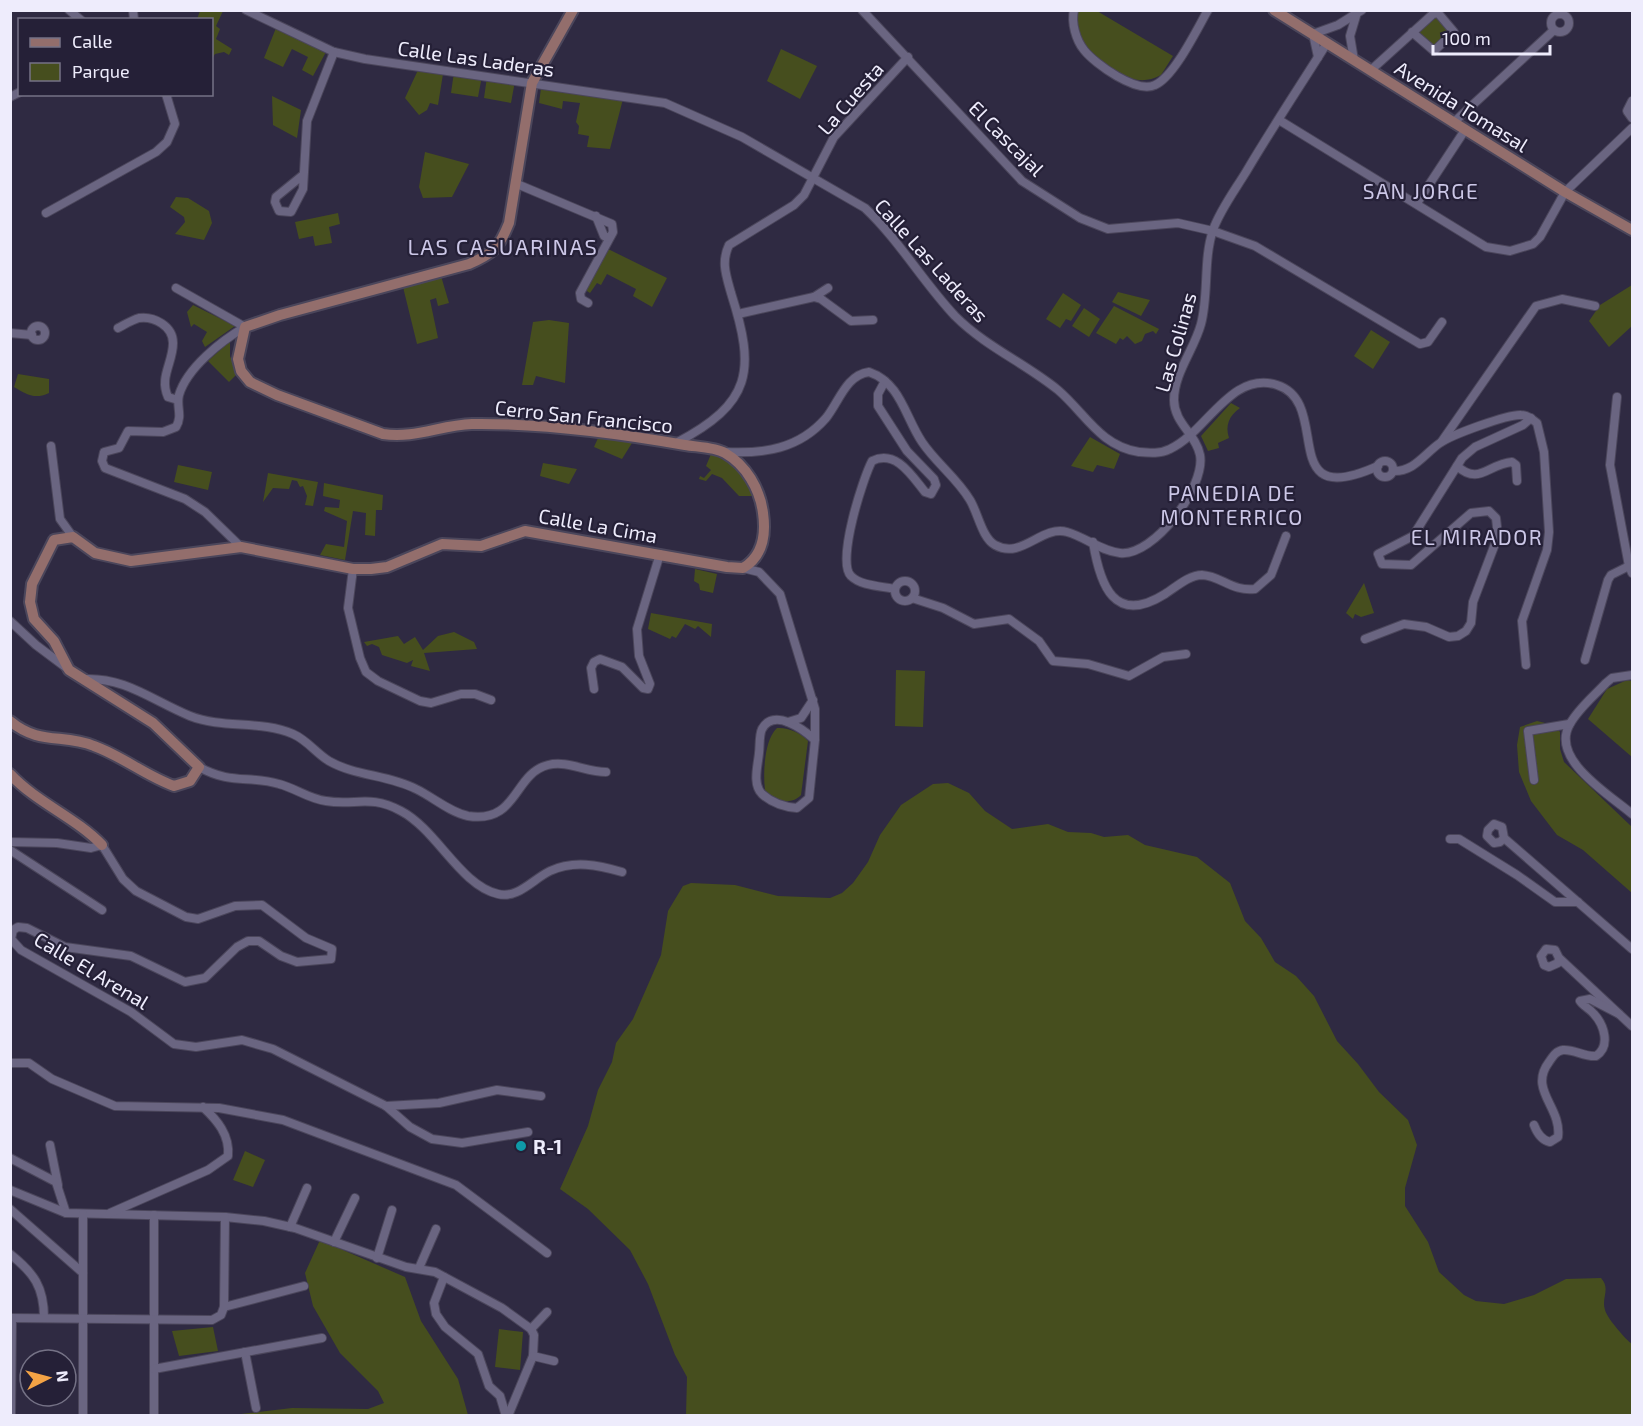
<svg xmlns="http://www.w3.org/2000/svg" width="1643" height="1426" font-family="'Exo 2',sans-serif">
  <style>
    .green { fill: #464e1e }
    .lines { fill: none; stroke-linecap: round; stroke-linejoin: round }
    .street-casing { stroke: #4b465b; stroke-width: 10 }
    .secondary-casing { stroke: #4b465b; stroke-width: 14 }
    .street { stroke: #6a6581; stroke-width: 8 }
    .secondary { stroke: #936e6c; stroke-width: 10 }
    .culture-dot { fill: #0f9aa8; stroke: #252037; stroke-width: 2 }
    .labels { text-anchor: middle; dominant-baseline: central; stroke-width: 4.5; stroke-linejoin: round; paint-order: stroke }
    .street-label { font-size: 20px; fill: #eeecfc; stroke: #252037 }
    .poi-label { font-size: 20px; font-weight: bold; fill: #eeecfc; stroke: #252037; text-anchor: start }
    .neighbourhood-label { font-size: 21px; letter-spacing: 1.5px; fill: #ccc7e7; stroke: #252037 }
    .quarter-label { font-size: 22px; letter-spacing: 1.5px; fill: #ccc7e7; stroke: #252037 }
  </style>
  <rect width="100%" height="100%" fill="#2f2a42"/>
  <!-- green -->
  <g class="green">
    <polygon points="200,11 223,11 216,26 220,29 216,39 232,49 229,55 224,52 215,54 212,59 212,20 197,19"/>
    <path d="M1077,11h20l76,45 -12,19c-23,13 -44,-1 -62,-16 -6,-5 -13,-10 -17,-17 -5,-9 -5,-21 -5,-31z"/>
    <polygon points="1436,15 1452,32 1434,49 1419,32"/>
    <polygon points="276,28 326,52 313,76 302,70 308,57 292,49 283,67 264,58"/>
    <polygon points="781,49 817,66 800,99 767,81"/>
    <polygon points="418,70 443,74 438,105 430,103 427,110 419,115 405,98"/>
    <polygon points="454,72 482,76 478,97 451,93"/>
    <polygon points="487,77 515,81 511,103 484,98"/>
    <polygon points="541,88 623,99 610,149 587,147 589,136 578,134 579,126 576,122 580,103 563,101 562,109 539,103"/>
    <polygon points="272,96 301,110 297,138 273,125"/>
    <polygon points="425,152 469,164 452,197 423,198 419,187"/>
    <polygon points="176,197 188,198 209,211 212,223 204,240 175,234 185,222 184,217 170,207"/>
    <polygon points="338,213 340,224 329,227 332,243 315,246 313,236 299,239 295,222"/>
    <polygon points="606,248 667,278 652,307 633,296 636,289 607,274 601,285 597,283 590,293 587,291 586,287"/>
    <polygon points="441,276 449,303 438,306 436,298 430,300 438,338 417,344 403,287"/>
    <polygon points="1632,285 1632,326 1609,347 1589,321 1600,305"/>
    <polygon points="1118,292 1150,300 1141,316 1112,302"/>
    <polygon points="1063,293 1081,305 1071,321 1066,319 1060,328 1046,319"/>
    <polygon points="193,305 235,326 205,347 202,341 207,332 194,324 191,327 187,312"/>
    <polygon points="1114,306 1159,329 1156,334 1153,331 1145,334 1142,341 1135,344 1127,336 1123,340 1120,338 1116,344 1096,333"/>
    <polygon points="1084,308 1100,319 1089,337 1072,326"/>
    <polygon points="549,320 569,323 565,383 536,376 533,385 522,385 533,322"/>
    <polygon points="1371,330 1390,342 1373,369 1354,356"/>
    <polygon points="230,341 230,356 237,374 229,382 208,361"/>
    <path d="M18,374l31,5v14c-15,7 -23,1 -35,-6z"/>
    <path d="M1231,403l9,5c-11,8 -15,17 -11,30l-11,5 1,5 -11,3 -7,-15z"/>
    <polygon points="1090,437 1120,454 1114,469 1097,465 1093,472 1071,466"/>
    <polygon points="598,438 632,443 622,459 594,447"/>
    <path d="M711,454c20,8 37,21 43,42h-15l-17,-18 -10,-4 -6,7 -7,-2 1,-3 4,2 7,-8 -5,-4z"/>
    <polygon points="543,463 577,469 569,484 540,476"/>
    <polygon points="178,465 212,472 208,490 174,482"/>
    <polygon points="268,473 318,482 313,506 305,505 307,496 303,486 300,487 297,481 292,480 289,489 273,488 263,502"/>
    <polygon points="324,483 383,495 382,510 376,510 375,536 365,535 366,513 353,511 345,560 320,555 326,544 344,547 347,521 324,511 325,507 339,508 340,500 323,496"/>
    <polygon points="695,569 717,574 713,593 700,590 699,584 694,581"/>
    <polygon points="1364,583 1374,613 1361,617 1355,614 1353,619 1346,613"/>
    <polygon points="651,613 712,624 711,637 698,626 695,629 685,624 676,638 672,636 670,639 648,629"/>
    <polygon points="454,632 474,642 477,649 424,653 430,671 411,666 413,660 407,663 382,655 379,647 372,644 367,646 364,642 398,636 404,644 415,637 423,650 438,636"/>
    <polygon points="896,670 925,671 923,727 895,726"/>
    <polygon points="1627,680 1632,681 1632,757 1588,719 1607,689"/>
    <polygon points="1537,721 1554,725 1560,732 1560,749 1564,762 1632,827 1632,893 1583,850 1557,835 1531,801 1519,772 1517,745 1520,727"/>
    <path d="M777,728c10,-1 25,5 31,13l-7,54c-10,11 -27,6 -36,-5 -2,-17 -1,-50 12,-62z"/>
    <path d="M948,783l21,10 16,18 27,18 36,-5 20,8 23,1 13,4 24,-2 17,10 52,12 33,26 15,38 16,17 14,24 21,14 18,20 23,45 21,23 21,28 29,28 9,25 -12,43v18l23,36 11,30 25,23 12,6 28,3 30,-9 32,-16 35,-1c10,11 0,20 4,32 2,8 21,30 27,34v71h-946l1,-38 -12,-22 -27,-71 -18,-34 -42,-41 -28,-20 28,-63 10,-36 14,-28 4,-19 17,-24 28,-64 7,-44 15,-25 8,-3 44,2 43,11 52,2 12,-5 11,-10 15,-21 12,-27 21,-30 32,-21z"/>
    <polygon points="245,1151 265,1160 253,1187 233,1180"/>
    <polygon points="320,1240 405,1277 421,1321 458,1379 468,1415 224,1416 292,1408 368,1409 384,1403 378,1391 340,1353 313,1306 305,1273"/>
    <polygon points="213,1327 218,1351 179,1356 172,1331"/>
    <polygon points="499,1329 523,1332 520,1370 495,1367"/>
  </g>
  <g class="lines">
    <defs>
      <g id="street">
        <polyline points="69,10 81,20"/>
        <polyline points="133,10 134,20"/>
        <path d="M246,10l88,42 31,7 300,44 77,34 123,71c34,32 58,74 90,108 31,31 70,47 103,74 27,23 42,56 81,62 11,1 21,2 31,-3 36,-16 61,-79 107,-64 57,18 -3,128 101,81"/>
        <polyline points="862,10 1022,181 1080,218 1108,229 1178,223 1213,231 1255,246 1420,344 1428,342 1442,322"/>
        <path d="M1074,10c-3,13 2,30 10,40 11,14 53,44 71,35 19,-8 42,-56 53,-75"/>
        <circle cx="1560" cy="23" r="9"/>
        <polyline points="1318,57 1313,34 1338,25 1362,10"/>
        <polyline points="1354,60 1350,36 1356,16"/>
        <polyline points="1371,70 1433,14 1438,13 1454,32 1434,51 1412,32"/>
        <polyline points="10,97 20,92"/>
        <polyline points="1632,101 1627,111 1632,118"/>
        <polyline points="1279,120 1486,247 1510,251 1533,244 1540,237 1565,192 1632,128"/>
        <polyline points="1453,123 1554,30"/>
        <polyline points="303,175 276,197 275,202 279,211 291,212 303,189 307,121 334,52"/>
        <polyline points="517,184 612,224 613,232 580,293 581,299 588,303"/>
        <polyline points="1417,203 1465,130"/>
        <polyline points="46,213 156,152 167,142 175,124 166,94"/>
        <polyline points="596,216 604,236 609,238"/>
        <polyline points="176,288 245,327"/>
        <polyline points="828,288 814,297 821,299 851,321 873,320"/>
        <polyline points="738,314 814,297"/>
        <circle cx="38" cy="333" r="7"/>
        <path d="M118,328c6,-3 14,-8 21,-10 15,-2 34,8 34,25 0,20 -14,34 -5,54l10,3"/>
        <polyline points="10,333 32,335"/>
        <path d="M885,381l-7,13v12l29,45 27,28 2,6 -5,9 -6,-2c-13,-16 -29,-43 -53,-31 -9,17 -36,101 -21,115 10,10 30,10 44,13"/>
        <polyline points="1617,397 1610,465 1629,566 1632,573"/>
        <polyline points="1442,441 1536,306 1562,299 1595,306"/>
        <path d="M676,443c76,-40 80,-72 55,-150 -5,-18 -10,-31 -2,-48l65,-40 10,-10 30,-58 74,-80"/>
        <polyline points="51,446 60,519 73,537"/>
        <path d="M725,452c39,2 74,-3 101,-34 13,-16 20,-43 43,-46 32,11 36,45 53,70 14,21 35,36 48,58 8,13 12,38 25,45 27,15 46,-20 72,-13 18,5 34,19 53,21 34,4 86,-67 80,-98 -4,-21 -26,-32 -26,-55 0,-27 20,-50 27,-76 8,-30 2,-64 12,-94 7,-20 22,-40 33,-58 26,-44 54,-86 81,-129"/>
        <circle cx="1385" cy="469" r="8"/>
        <path d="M1457,466c22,20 31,-2 55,-4l4,3 1,16"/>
        <path d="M1393,471c21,1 31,-17 47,-28 11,-8 68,-29 81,-28 6,0 11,4 16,8l7,29 5,80 -2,18 -25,71 4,44"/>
        <path d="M1093,542c7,43 21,84 72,52 11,-7 24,-19 37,-19 19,1 31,17 53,14l16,-14 15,-39"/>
        <path d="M241,547l-36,-35 -20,-13 -80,-31 -3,-7 2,-9 15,-4 9,-17 35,1 13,-5c7,-12 0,-20 3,-32 8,-27 42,-54 66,-68"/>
        <path d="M743,568l16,4 21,22 35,115v31l-6,58 -12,10c-13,-1 -25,-5 -35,-14 -10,-10 -4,-29 -3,-41 1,-7 0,-18 3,-24 12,-22 42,1 53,11"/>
        <polyline points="353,569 348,608 360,658 366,672 378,681 420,701 431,703 461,694 475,694 491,700"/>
        <circle cx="905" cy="591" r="10"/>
        <polyline points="912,598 943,608 974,624 1009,619 1039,641 1053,661 1088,664 1129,676 1163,657 1186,654"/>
        <polyline points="10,621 36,645 68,669"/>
        <polyline points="1365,639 1404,624 1426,627 1449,637 1458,636 1466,631 1471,623 1473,602 1498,536 1496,518 1489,511 1471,513 1411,565 1382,564 1378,554 1413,536 1462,458 1475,447 1523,425 1531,418"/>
        <polyline points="1585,660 1608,580 1611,575 1629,566"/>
        <path d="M1632,675l-20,3 -6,5c-12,13 -28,26 -36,41 -21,35 40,71 62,90"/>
        <path d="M84,679c41,-2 69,22 106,37 33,13 71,4 103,18 14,6 23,19 36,27 26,15 60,14 87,28 17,8 33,23 52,27 50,8 45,-42 80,-51 19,-5 38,7 58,7"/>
        <polyline points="594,689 591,668 594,662 600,659 622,667 643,688 648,689 650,684 639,656 637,629 660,554"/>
        <polyline points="788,722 801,718 813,700"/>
        <path d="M199,767c33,18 48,8 80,17 16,4 30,15 47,17 29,5 44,-7 75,10 36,19 59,74 97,83 20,5 35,-15 52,-23 24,-11 48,-6 72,1"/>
        <polyline points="1534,780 1528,731 1569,724"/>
        <polyline points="1504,838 1500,842 1494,843 1487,836 1488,830 1494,824 1502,827 1504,838 1632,949"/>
        <polyline points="1450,839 1459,839 1517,875 1555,902 1578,902"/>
        <polyline points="10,842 57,843 91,848 102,845 123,879 136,891 186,917 198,919 235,906 262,905 306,938 332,949 331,959 297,962 281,956 259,941 248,941 237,947 205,978 185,982 131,956 65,947 27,928 18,927 13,930 11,939 21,950 131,1012 174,1044 196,1047 242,1040 273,1049 386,1106 410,1127 432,1139 462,1143 528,1132"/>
        <polyline points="10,850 102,910"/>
        <polyline points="1559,958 1558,963 1549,967 1544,965 1541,956 1546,949 1555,950 1559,958 1632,1026"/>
        <polyline points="10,1063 29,1063 52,1079 115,1106 219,1108 283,1120 456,1185 547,1253"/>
        <polyline points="386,1106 439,1103 497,1090 541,1096"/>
        <path d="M1534,1125c3,8 7,15 16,17l8,-5c4,-30 -30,-47 -9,-75 4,-6 7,-11 14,-12 11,-1 21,7 33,6 15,-10 8,-31 -2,-42 -5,-6 -11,-8 -14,-13l10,-2 29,15"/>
        <polyline points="50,1145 58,1185"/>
        <polyline points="10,1158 56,1182 66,1213"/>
        <polyline points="10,1190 66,1213 225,1217 264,1221 295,1228 406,1267 435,1272 502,1308 531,1329 534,1335 533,1356 508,1416"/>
        <polyline points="10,1209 83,1273"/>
        <path d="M110,1213l98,-43 20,-14c2,-21 -11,-36 -25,-49"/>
        <polyline points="83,1214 83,1416"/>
        <polyline points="154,1215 154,1416"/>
        <polyline points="290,1227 307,1188"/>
        <polyline points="334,1242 355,1198"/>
        <path d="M10,1254c24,19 34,33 34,64"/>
        <polyline points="377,1258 392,1210"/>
        <polyline points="419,1268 436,1229"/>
        <polyline points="444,1277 434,1303 436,1314 445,1327 478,1354 489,1386 500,1396 506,1416"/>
        <polyline points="224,1307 304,1286"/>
        <polyline points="10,1318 212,1320 221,1315 224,1307 225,1217"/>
        <polyline points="531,1329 547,1312"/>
        <polyline points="245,1352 256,1408"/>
        <polyline points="533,1356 554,1361"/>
        <polyline points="154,1369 322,1338"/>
        <polyline points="11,1416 12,1318"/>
      </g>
      <g id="secondary">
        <polyline points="1274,10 1565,192 1632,230"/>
        <path d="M10,721c30,25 53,12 84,25 28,10 52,30 80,40l16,-5 9,-14 -46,-44 -84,-53 -15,-29 -20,-22 -4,-17 2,-18 22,-44 19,-3 22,16 36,8 110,-14 112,22h18l16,-2 55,-23 39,2 44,-15 202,36 16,1c20,-12 23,-34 20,-55 -3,-24 -17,-48 -38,-60 -10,-6 -28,-6 -40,-8 -68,-12 -144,-22 -213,-21 -31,1 -58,15 -89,10l-106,-39 -27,-13 -9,-11 -3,-12 7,-32 35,-12 189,-51c25,-11 30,-16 40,-41l23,-140 41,-73"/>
        <path d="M10,774c27,29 65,43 92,71"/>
      </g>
    </defs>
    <!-- street casing -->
    <use href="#street" class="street-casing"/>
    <!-- secondary casing -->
    <use href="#secondary" class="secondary-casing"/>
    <!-- street -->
    <use href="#street" class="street"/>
    <!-- secondary -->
    <use href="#secondary" class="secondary"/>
  </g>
  <!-- markers -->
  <circle class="culture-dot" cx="521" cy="1146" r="6"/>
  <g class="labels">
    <!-- street labels -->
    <g class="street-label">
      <text transform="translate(476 58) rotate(8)">Calle Las Laderas</text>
      <text transform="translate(850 98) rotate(-49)">La Cuesta</text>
      <text transform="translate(1462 106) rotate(32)">Avenida Tomasal</text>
      <text transform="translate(1007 138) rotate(45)">El Cascajal</text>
      <text transform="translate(932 260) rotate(48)">Calle Las Laderas</text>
      <text transform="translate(1175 342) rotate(-74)">Las Colinas</text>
      <text transform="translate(584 416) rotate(6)">Cerro San Francisco</text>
      <text transform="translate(598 525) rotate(10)">Calle La Cima</text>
      <text transform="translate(92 970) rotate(31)">Calle El Arenal</text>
    </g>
    <!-- poi labels -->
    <g class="poi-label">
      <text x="533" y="1146">R-1</text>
    </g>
    <!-- neighbourhood labels -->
    <g class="neighbourhood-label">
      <text x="1421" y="190">SAN JORGE</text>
      <text x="1232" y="492">PANEDIA DE<tspan x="1232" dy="24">MONTERRICO</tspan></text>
      <text x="1477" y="536">EL MIRADOR</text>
    </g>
    <!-- quarter labels -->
    <g class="quarter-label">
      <text x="503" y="246">LAS CASUARINAS</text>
    </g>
  </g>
  <!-- border -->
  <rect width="1643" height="1426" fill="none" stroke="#eeecfc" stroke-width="24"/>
  <!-- legend -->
  <rect x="18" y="18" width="195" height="78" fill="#252037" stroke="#757286" stroke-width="1.5"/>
  <rect x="30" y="38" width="30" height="9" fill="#936e6c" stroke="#757286" stroke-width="1.5"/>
  <text x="72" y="48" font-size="18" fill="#eeecfc">Calle</text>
  <rect x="30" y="63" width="30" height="18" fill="#464e1e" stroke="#757286" stroke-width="1.5"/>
  <text x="72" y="78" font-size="18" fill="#eeecfc">Parque</text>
  <!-- north arrow -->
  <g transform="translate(48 1378) rotate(84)"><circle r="28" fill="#252037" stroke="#757286" stroke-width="1.5"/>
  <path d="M0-4.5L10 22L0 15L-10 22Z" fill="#f4a345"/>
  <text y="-9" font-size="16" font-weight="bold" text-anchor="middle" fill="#eeecfc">N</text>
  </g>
  <!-- scale -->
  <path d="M1433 45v9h117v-9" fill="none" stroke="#eeecfc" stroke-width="3"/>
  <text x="1442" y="45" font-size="18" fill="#eeecfc" stroke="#252037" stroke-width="4.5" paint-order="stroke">100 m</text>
</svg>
